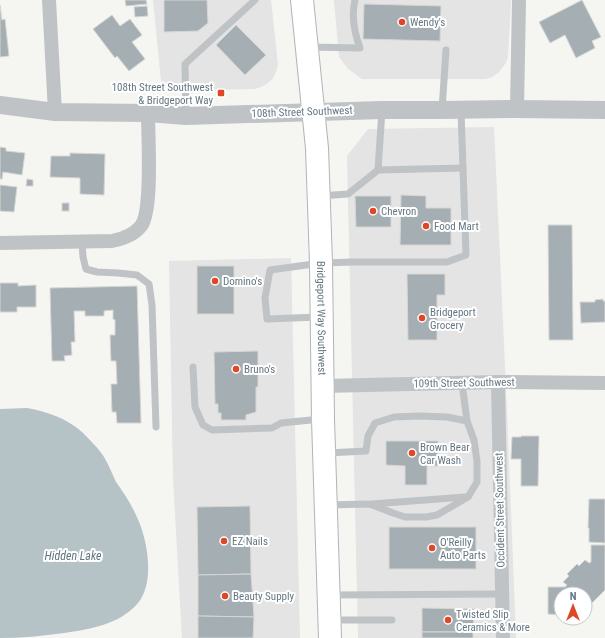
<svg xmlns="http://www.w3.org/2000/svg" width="605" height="638" font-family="'Roboto Condensed',sans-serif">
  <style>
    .built { fill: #e3e4e3 }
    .water { fill: #b5c2c6 }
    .building { fill: #a5aeb3; stroke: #d7d6d4 }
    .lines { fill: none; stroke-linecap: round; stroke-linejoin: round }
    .primary-casing { stroke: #b0b5b9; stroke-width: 24 }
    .service { stroke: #bfc3c6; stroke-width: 7 }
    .minor { stroke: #bfc3c6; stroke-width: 14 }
    .tertiary { stroke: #bfc3c6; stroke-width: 18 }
    .primary { stroke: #fff; stroke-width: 22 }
    .poi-dot { fill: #de4829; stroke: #fff; stroke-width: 1.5 }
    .labels { text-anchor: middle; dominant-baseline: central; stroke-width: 4; stroke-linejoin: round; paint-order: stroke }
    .poi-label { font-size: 11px; fill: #657782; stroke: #fff; text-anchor: start }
    .street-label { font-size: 11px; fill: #657782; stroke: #fff }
    .water-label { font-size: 12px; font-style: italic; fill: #61787f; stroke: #fff }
  </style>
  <rect width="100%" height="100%" fill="#f5f5f2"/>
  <!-- built -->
  <g class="built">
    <polygon points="153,0 271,0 278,65 276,72 273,78 268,83 261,87 254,89 162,91"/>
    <polygon points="334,0 511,0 508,57 506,63 498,73 492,77 485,79 362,79 348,69 339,57"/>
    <polygon points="494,127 507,410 516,638 358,638 347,156 368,129"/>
    <polygon points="291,258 300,638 182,638 173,478 169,261"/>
  </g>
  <!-- water -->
  <path class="water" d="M27,408c21,4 39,10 55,24 6,6 18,18 22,25 5,8 8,17 12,25 7,10 14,20 19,31 12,23 21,68 3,90 -19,22 -48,26 -74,30 -22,3 -43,5 -64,5v-229z"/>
  <!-- building -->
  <g class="building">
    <polygon points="125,0 146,0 147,4 126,6"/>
    <polygon points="164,0 207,0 208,23 198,31 164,32"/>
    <polygon points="582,0 601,37 592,41 595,48 576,58 565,35 550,43 539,22"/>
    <polygon points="364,4 441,6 440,41 363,39"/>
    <polygon points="0,5 2,20 5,19 9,56 0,57"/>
    <polygon points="147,6 148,16 135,17 134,7"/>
    <polygon points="112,15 120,26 130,19 142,35 132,42 145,59 129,71 117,56 115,58 93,29"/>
    <polygon points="236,25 266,55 245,75 216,45"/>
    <polygon points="0,147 6,148 6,151 25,153 22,175 3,172 2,179 0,179"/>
    <polygon points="70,153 105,154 104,195 80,194 80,178 50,177 51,156 70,156"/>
    <polygon points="27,179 33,180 33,186 26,186"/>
    <polygon points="0,185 17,187 14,212 0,211"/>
    <polygon points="401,195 426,196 426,208 451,208 451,245 400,245"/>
    <polygon points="355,196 391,196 391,227 356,227"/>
    <rect x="62" y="203" width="7" height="8"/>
    <polygon points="548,225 572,225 573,340 549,340"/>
    <rect x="197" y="266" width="37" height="48"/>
    <polygon points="407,274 445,274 445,295 437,295 437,340 408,340"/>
    <polygon points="0,283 18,283 18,286 36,285 36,307 17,307 17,312 0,312"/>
    <polygon points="137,286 141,423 117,423 116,412 112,412 111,384 117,384 116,361 111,361 110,335 115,335 115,320 113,319 113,310 104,311 104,316 85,316 85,311 74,311 75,342 71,342 72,355 64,356 65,361 52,361 50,288"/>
    <polygon points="603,299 603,301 605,301 605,322 581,323 580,302 595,302 595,300"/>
    <polygon points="258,351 258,387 256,387 256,412 246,415 246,420 221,420 221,413 218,413 218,404 215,404 214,352"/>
    <polygon points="521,436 539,436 538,486 521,486 521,459 511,459 512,437 521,437"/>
    <polygon points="386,441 438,441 438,466 427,466 427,485 405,485 405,466 386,465"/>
    <polygon points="589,499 605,499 605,543 589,542 589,528 588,528"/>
    <polygon points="250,506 251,574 198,575 197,507"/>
    <rect x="389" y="527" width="87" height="42"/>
    <polygon points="591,545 605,545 605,590 585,610 585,594 561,594 561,615 548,614 548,587 565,587 567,585 563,582 569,576 567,574 577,564 579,566 585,560 589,563 591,562"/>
    <polygon points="251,574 254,617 198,616 198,575"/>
    <polygon points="422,608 474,609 473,632 422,632"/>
    <polygon points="198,616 254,617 253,638 198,638"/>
    <rect x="422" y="632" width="51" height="6"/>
  </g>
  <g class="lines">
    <defs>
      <g id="primary">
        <path id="s1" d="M302,0l15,148 4,115 2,156 7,219"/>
      </g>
    </defs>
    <!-- primary casing -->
    <use href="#primary" class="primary-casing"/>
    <!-- service -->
    <g class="service">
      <path d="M309,47l51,1c-6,-16 -9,-31 -5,-48"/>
      <polyline points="382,110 378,170 463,168"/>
      <polyline points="442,110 446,50"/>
      <polyline points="186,115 185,64 255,0"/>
      <polyline points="320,196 348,194 378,170"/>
      <polyline points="82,242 83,257 86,269 97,272 118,273 137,275 149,284 152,305 156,427"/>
      <polyline points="319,317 267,319 265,298 270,270 321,263 354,262 447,262 466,255 461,111"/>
      <polyline points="193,367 195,407 203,425 212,430 272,428 281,423 321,419"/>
      <polyline points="327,453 366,451 368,436 375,423 394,417 419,416 447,417 467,421"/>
      <polyline points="372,504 465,497"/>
      <polyline points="328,505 368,504 375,506 393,513 405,517 426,517 437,515 468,497 477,482 477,461 474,440 467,421 462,383"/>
      <polyline points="331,595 502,594"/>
      <polyline points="331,620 392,620"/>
    </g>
    <!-- minor -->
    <g class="minor">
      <polyline points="49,0 55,112"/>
      <polyline points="517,109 519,0"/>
      <path d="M0,243l112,-2c10,-2 22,-6 29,-15 12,-15 7,-91 7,-113"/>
      <polyline points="498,382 503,638"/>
      <polyline points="323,386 498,382 605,383"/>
    </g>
    <!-- tertiary -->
    <polyline class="tertiary" points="0,105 55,112 148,113 186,116 382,110 442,110 517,109 605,110"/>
    <!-- primary -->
    <use href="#primary" class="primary"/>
  </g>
  <!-- markers -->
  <g class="poi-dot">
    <circle cx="402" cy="22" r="4"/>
    <rect x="217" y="89" width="8" height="8" rx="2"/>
    <circle cx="373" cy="211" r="4"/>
    <circle cx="426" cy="226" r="4"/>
    <circle cx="215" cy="281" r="4"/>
    <circle cx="422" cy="318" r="4"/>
    <circle cx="236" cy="369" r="4"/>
    <circle cx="412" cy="453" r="4"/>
    <circle cx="224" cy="541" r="4"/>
    <circle cx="432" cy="548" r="4"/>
    <circle cx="225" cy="596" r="4"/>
    <circle cx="448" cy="620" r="4"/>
  </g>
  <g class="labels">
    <!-- poi labels -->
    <g class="poi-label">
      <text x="410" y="22">Wendy's</text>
      <text x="213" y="87" text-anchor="end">108th Street Southwest<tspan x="213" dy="13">&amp; Bridgeport Way</tspan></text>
      <text x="381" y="211">Chevron</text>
      <text x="434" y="226">Food Mart</text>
      <text x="223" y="281">Domino's</text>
      <text x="430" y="312">Bridgeport<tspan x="430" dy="13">Grocery</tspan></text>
      <text x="244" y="369">Bruno's</text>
      <text x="420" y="447">Brown Bear<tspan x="420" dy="13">Car Wash</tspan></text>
      <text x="232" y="541">EZ Nails</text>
      <text x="440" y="542">O'Reilly<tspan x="440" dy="13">Auto Parts</tspan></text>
      <text x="233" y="596">Beauty Supply</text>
      <text x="456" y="614">Twisted Slip<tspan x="456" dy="13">Ceramics &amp; More</tspan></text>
    </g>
    <!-- street labels -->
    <g class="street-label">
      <text transform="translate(302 112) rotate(-2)">108th Street Southwest</text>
      <text stroke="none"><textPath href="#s1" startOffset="319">Bridgeport Way Southwest</textPath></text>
      <text transform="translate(464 383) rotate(-1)">109th Street Southwest</text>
      <text transform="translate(500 510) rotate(-91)">Occident Street Southwest</text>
    </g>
    <!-- water labels -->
    <g class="water-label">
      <text x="73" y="556">Hidden Lake</text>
    </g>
  </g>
  <!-- north arrow -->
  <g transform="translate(573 606)"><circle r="19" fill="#ffffff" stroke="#c1c9cd"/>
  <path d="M0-3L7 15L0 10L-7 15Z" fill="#de4829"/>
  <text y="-6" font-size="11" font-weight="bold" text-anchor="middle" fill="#657782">N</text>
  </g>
</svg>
